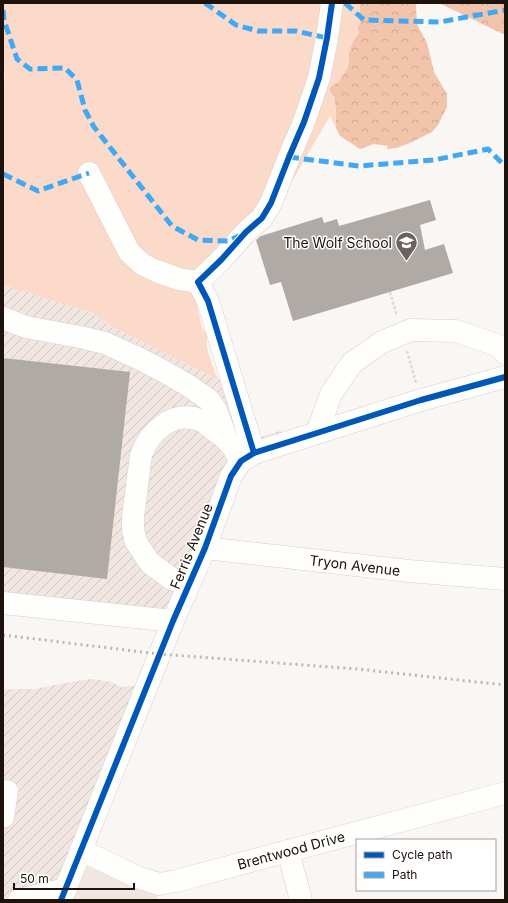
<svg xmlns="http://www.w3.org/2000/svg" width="508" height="903" font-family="Inter,sans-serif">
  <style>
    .built { fill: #f1e6e1 }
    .industrial { fill: url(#industrial-furrows) }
    .forest { fill: url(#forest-crowns) }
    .green { fill: #fbdac9 }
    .building { fill: #b0aaa6 }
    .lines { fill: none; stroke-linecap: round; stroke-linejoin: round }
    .minor-casing { stroke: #d7cfcb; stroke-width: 23 }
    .path { stroke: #dbdada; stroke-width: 2.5; stroke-dasharray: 3 2; stroke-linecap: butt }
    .minor { stroke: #fefefd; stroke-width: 22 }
    .rail { stroke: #b9b7b6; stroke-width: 3; stroke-dasharray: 2 4; stroke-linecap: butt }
    .quiet { stroke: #3fa9f5; stroke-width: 5; stroke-dasharray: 10 5; stroke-linecap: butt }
    .cycleway-casing { stroke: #fff; stroke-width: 8 }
    .cycleway { stroke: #0057b8; stroke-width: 6 }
    .labels { text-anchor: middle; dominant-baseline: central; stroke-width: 3; stroke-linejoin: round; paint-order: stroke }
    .poi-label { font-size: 14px; fill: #1d120c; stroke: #fff; text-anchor: end }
    .street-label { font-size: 14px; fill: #1d120c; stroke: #fff }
  </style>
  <defs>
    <pattern id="industrial-furrows" width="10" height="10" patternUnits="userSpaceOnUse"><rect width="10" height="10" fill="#f1e6e1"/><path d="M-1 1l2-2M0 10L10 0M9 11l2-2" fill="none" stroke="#cec4c0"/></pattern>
    <pattern id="forest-crowns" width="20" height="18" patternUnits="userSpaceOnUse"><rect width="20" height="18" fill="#f2c4ab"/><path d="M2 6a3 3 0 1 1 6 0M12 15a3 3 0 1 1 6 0" fill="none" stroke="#cfa792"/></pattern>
  </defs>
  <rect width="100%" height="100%" fill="#faf6f4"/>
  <!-- built -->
  <polygon class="built" points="87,849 158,894 156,900 65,900"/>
  <!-- industrial -->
  <g class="industrial">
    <polygon points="3,284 17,290 27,292 61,304 70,306 83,310 86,310 100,317 111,326 209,375 219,379 228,390 252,440 280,431 288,435 264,452 240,477 175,627 149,627 141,630 136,627 3,612"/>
    <polygon points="91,679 108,681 122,687 147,685 65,900 3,900 3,689 35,689 65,683"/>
  </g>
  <!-- forest -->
  <g class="forest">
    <polygon points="360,3 417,3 416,6 417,24 427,43 434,72 447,94 447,107 438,125 432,132 410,143 396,148 387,149 388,146 374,144 360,149 340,136 336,128 336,111 334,97 330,92 329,88 339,81 348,67 349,52 353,41 359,33 357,27 360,24"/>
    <polygon points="439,3 505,3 505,35"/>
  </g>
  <!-- green -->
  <path class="green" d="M3,3h357v21l-3,3 2,6 -6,8 -4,11 -1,15 -9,14 -10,7c1,4 3,5 4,9 4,9 3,21 3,31l-6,-12 -36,62 -68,75 -32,39 8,36 5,6v14l8,25 4,6 -10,-4 -98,-49 -11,-9 -13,-7h-4l-13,-4 -9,-2 -34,-12 -10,-2 -14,-6v-202l2,-1 -2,-28z"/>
  <!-- building -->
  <g class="building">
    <polygon points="430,200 436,220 420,225 425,250 444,244 453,273 293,321 281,282 270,285 256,240 261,236 322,217 324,223 337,219 339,226"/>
    <polygon points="3,358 130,372 107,579 3,567"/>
  </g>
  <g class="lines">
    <defs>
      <g id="minor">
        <polyline points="89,173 129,252 142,264 156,271 179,279 198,282"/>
        <polyline points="3,318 26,327 80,337 105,343 140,359 165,372 189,386 209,400 216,410 227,440"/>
        <polyline points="317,433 331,394 352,363 382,342 411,330 456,331 499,346 505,353"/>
        <polyline points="254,453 208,301 198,282 221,260 246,232 262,218 271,203 289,157 304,122 319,78 327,38 332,3"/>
        <polyline points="205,548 409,571 505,579"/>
        <path d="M188,586l-16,-7 -22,-16 -14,-21 -3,-12v-13l8,-62c9,-24 32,-45 59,-35 5,2 11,8 15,11 4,3 9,6 12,10 6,5 10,13 14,20"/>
        <polyline points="3,603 173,621"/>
        <polyline points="3,817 7,791"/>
        <polyline points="81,850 137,877 159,884 176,881 505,793"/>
        <polyline points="288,851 301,900"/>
        <polyline points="19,900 66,889"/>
        <polyline points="61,900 173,621 205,548 231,476 241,461 254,453 317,433 421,400 505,377"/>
      </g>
    </defs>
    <!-- minor casing -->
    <use href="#minor" class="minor-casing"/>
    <!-- path -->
    <g class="path">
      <polyline points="390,292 397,316"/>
      <polyline points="407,351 416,383"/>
    </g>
    <!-- minor -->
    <use href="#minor" class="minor"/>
    <!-- rail -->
    <polyline class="rail" points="3,635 159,654 357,669 505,685"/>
    <!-- quiet -->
    <g class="quiet">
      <polyline points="205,3 236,25 258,31 296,31 327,38"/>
      <polyline points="345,3 364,20 440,22 505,10"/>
      <polyline points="3,10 4,20 17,59 30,69 65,68 77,80 85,110 94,127 172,226 198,240 228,241 239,236"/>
      <polyline points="289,157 359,166 434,160 488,149 505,166"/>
      <polyline points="3,174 38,191 89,173"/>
    </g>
    <defs>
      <g id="cycleway">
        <polyline points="254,453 208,301 198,282 221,260 246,232 262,218 271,203 289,157 304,122 319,78 327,38 332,3"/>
        <polyline points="61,900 173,621 205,548 231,476 241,461 254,453 317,433 421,400 505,377"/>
      </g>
    </defs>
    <!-- cycleway casing -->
    <use href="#cycleway" class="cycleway-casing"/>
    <!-- cycleway -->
    <use href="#cycleway" class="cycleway"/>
  </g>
  <!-- icons -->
  <defs>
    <symbol id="school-pin" viewBox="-11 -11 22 30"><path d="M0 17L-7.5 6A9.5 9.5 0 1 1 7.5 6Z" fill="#6a625d" stroke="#fff"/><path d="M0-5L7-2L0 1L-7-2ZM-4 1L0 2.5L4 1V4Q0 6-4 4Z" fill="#fff"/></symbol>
  </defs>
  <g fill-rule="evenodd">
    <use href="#school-pin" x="394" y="230" width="25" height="34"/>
  </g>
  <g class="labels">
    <!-- poi labels -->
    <g class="poi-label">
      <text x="392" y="242">The Wolf School</text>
    </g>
    <!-- street labels -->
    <g class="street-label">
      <text transform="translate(191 546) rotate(-68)">Ferris Avenue</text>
      <text transform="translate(355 565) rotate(7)">Tryon Avenue</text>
      <text transform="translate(291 850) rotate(-15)">Brentwood Drive</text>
    </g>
  </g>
  <!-- border -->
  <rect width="508" height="903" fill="none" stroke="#1d120c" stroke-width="8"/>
  <!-- legend -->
  <rect x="356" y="839" width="140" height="52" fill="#ffffff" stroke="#a5a09e"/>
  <rect x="364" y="852" width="20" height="6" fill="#0057b8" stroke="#a5a09e"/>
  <text x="392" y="859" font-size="12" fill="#1d120c">Cycle path</text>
  <rect x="364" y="872" width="20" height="6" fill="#3fa9f5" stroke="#a5a09e"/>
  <text x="392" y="879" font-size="12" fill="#1d120c">Path</text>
  <!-- scale -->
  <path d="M14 883v6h120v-6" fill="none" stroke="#1d120c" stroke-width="2"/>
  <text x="20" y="883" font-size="12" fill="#1d120c" stroke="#ffffff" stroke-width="3" paint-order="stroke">50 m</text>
</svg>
